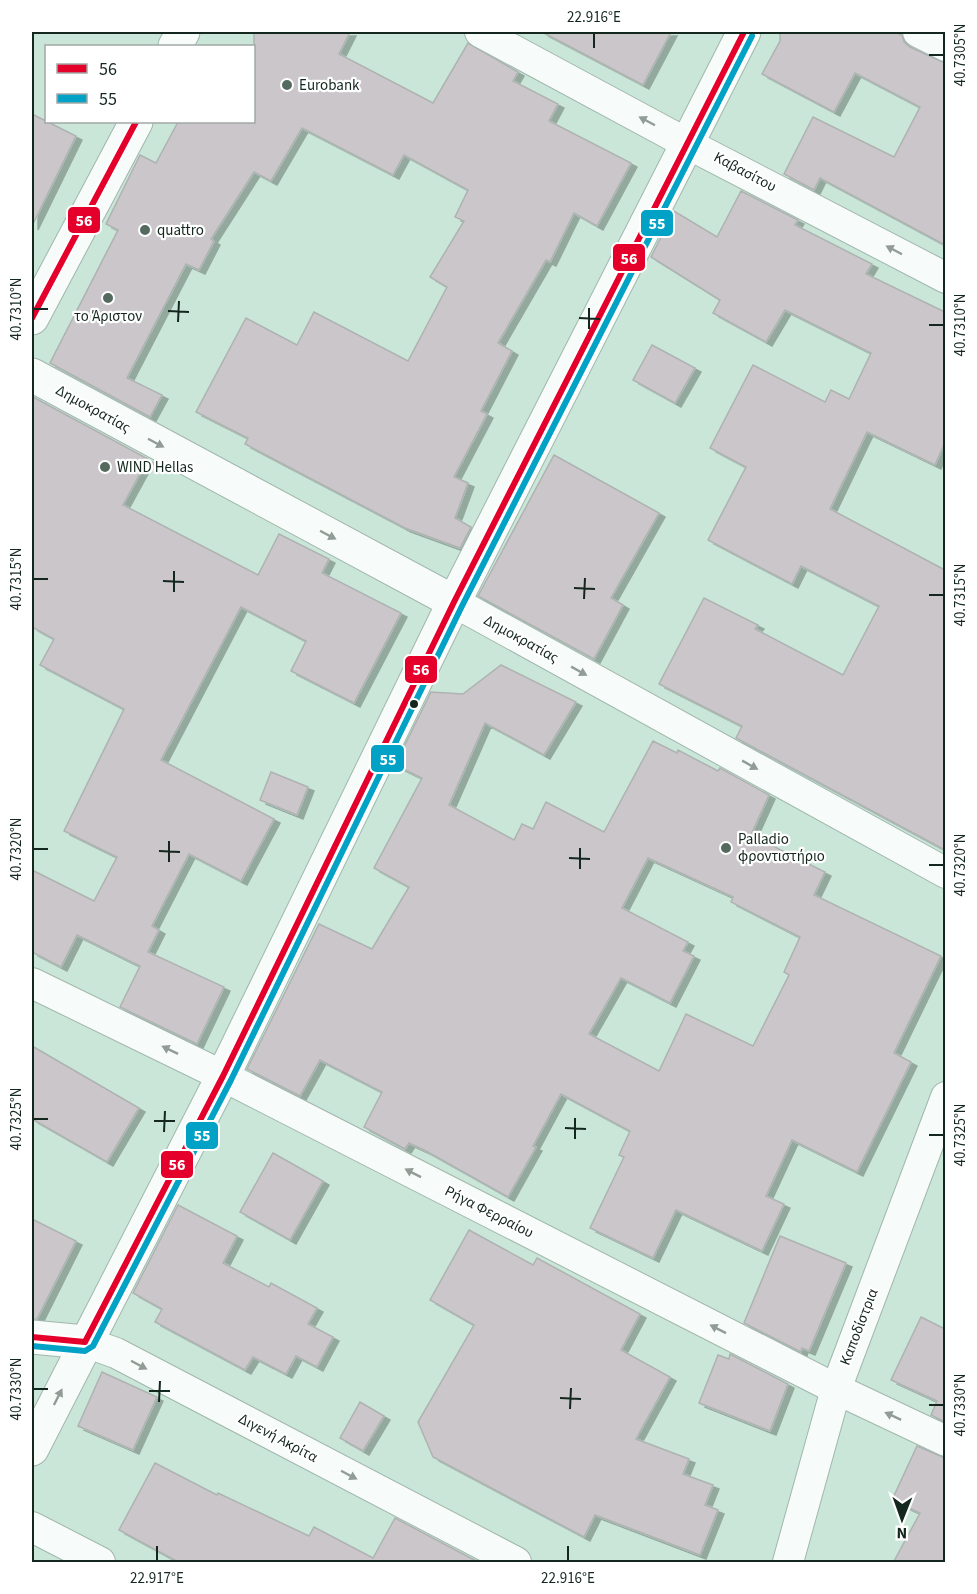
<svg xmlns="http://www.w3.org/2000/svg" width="977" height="1594" font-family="'Source Sans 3',sans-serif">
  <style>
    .building { fill: #cac6ca; stroke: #aeb3b2; stroke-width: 1.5; fill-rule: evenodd; filter: url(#shadow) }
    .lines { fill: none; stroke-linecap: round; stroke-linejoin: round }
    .minor-casing { stroke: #a1b7ad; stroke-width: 32 }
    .tertiary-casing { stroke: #a1b7ad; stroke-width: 35 }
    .minor { stroke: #f7fbf9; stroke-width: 30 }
    .tertiary { stroke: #f7fbf9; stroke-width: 33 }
    .bus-1-casing { stroke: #fff; stroke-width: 10 }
    .bus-2-casing { stroke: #fff; stroke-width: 10 }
    .bus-1 { stroke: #e4002b; stroke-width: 6 }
    .bus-2 { stroke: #01a2c5; stroke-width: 6 }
    .oneway { fill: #919c96 }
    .ticks { fill: none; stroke: #14271e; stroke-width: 2 }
    .poi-dot { fill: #546a5f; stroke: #fff; stroke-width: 2 }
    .bus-dot { fill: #14271e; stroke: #fff; stroke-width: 2 }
    .labels { text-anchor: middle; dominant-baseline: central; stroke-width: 4.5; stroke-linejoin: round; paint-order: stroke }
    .poi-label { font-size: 15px; fill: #14271e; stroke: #fff; text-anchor: start }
    .street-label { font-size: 15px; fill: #14271e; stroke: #fff }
    .line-badge { stroke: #fff; stroke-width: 2 }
    .badge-label { font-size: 16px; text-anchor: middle; font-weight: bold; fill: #fff }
    .neatline { fill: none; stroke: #14271e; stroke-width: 2 }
    .ticks-label { font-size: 15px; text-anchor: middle; fill: #14271e }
  </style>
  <defs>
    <filter id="shadow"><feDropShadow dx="6" dy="4" stdDeviation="0" flood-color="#0004"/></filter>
  </defs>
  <rect width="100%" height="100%" fill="#cae6d8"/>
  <!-- building -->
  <g class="building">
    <polygon points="254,32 350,32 339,54 433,103 468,43 518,72 513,81 558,104 549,121 631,163 597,226 574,213 550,262 546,260 498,343 512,351 481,411 487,414 454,477 468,483 455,518 471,527 460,548 405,528 245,444 248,438 196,412 246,318 297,345 314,312 408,361 447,287 430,277 464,221 455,217 468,190 404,155 393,175 302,128 271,181 254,172 211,239 214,241 199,270 186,264 127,378 162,395 150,417 50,363 118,230 106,224 140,155 156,163 178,122 254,122"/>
    <polygon points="542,32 671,32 643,85"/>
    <polygon points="780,32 894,32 902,35 904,42 910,47 945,63 945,245 820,178 814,190 784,174 813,117 894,157 920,107 855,73 834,112 762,74 780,41"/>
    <polygon points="32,114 76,136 32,226"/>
    <polygon points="741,191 798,220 795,225 872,264 866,274 945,312 945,442 935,465 867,432 830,509 945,570 945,850 736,738 742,726 659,684 704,598 758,625 755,629 843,675 879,606 801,566 792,584 708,540 746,467 710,448 753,365 825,402 831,390 849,399 871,353 785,310 766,342 713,313 720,300 651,257 674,211 717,237"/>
    <polygon points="652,345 695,368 675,403 633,380"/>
    <polygon points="33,397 148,459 123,505 258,575 279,534 329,559 322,573 401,613 354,703 291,671 306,641 241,607 161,760 274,819 241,881 189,854 152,926 159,930 148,952 224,987 197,1044 120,1007 140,966 77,935 61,967 32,952 32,870 94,901 117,857 64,831 124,709 40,665 54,639 32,627"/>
    <polygon points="554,455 659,513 611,598 623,605 594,659 478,596"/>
    <path d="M501,665l75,37 -32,53 -59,-32 -36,82 65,35 8,-16 11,5 13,-27 58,30 49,-91 24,12 1,-3 40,21 2,-3 49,27 -18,40 74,37 -11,23 127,61 -47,97 17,9 -54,110 -65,-32 -26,56 18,8 -22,47 -86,-41 -23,48 -63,-30 34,-71 -5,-2 11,-24 -69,-37 -28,52 3,1 -28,50 -82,-46 -17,-8 -4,6 -41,-22 18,-35 -62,-32 -20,36 -53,-27 72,-145 53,25 37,-62 -35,-19 48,-90 -27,-13 36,-73 32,2zM648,858l85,39 -2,5 69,35 -16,35 5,3 -36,71 -67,-32 -27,57 -70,-37 32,-56 49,25 24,-47 -11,-5 5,-9 -66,-34z"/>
    <polygon points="271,772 308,787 297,815 260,800"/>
    <polygon points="32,1046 139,1108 107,1162 32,1119"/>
    <polygon points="273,1153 323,1181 290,1240 240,1212"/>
    <polygon points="178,1205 237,1236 223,1263 269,1287 271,1283 317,1308 308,1324 333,1337 317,1367 296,1356 286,1374 253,1357 245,1370 155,1322 162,1309 133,1293"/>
    <polygon points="32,1219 76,1241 37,1319 32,1319"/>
    <polygon points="469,1230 533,1265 537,1258 640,1314 621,1350 670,1377 636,1439 689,1459 683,1474 713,1485 705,1505 718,1510 700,1555 595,1515 584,1537 433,1457 418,1422 474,1325 430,1300"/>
    <polygon points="780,1236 846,1263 809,1351 802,1348 801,1352 744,1323"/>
    <polygon points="921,1317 945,1329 945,1422 931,1415 937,1401 891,1380"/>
    <polygon points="730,1354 788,1384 770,1431 699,1403 718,1355 729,1359"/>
    <polygon points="102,1372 157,1397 133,1450 78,1426"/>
    <polygon points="360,1402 384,1416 363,1451 340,1438"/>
    <polygon points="917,1446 945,1458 945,1563 893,1563 920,1513 892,1500"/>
    <polygon points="155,1463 217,1495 218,1493 309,1536 314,1527 373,1558 395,1518 480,1563 180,1563 119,1530"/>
  </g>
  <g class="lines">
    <defs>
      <g id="minor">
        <polyline points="480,32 688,144 946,278"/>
        <polyline points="918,32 946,46"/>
        <polyline points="454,602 946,873"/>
        <polyline points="32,983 223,1076 836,1389 946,1441"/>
        <polyline points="85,1342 116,1353 516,1562"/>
        <polyline points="32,1527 100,1562"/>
        <polyline points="788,1562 836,1389 946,1097"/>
      </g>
      <g id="tertiary">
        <polyline points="175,46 183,32"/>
        <polyline points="32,318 136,122"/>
        <polyline points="32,375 454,602"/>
        <polyline points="32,1337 85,1342"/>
        <polyline points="32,1449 223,1076 454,602 744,32"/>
      </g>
    </defs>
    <!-- minor casing -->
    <use href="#minor" class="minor-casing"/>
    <!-- tertiary casing -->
    <use href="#tertiary" class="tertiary-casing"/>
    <!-- minor -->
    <use href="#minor" class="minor"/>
    <!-- tertiary -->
    <use href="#tertiary" class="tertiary"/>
    <defs>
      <g id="bus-1">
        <polyline points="32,318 136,122"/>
        <polyline points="32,1337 85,1342 223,1076 454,602 744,32"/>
      </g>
      <polyline id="bus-2" points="32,1346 85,1351 93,1346 231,1080 462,606 752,36"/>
    </defs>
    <!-- bus-1 casing -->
    <use href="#bus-1" class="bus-1-casing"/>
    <!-- bus-2 casing -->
    <use href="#bus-2" class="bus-2-casing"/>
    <!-- bus-1 -->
    <use href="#bus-1" class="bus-1"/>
    <!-- bus-2 -->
    <use href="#bus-2" class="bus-2"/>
  </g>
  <!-- one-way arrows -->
  <defs><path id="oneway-solid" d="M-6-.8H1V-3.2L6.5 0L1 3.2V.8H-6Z" transform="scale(1.5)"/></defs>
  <g class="oneway">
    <use href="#oneway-solid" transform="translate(647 121) rotate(-152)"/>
    <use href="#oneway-solid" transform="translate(894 250) rotate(-152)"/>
    <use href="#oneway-solid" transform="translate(156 443) rotate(28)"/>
    <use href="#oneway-solid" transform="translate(328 535) rotate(28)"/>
    <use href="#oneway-solid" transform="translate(579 671) rotate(29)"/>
    <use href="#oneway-solid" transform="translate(750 765) rotate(29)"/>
    <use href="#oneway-solid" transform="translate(170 1050) rotate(-154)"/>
    <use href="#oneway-solid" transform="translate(413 1173) rotate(-153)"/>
    <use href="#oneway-solid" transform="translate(718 1329) rotate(-153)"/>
    <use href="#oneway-solid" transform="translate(139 1365) rotate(28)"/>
    <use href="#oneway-solid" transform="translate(58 1397) rotate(-63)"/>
    <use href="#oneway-solid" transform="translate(893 1416) rotate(-155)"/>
    <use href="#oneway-solid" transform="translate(349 1475) rotate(28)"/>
  </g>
  <!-- ticks -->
  <path class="ticks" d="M594,48v-15M929,55h15M33,309h15M168,311l21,1M579,318l21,1M178,322l1,-21M929,325h15M589,329v-21M33,579h15M163,581l21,1M574,588l21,1M174,592v-21M929,595h15M584,599l1,-21M33,849h15M159,851l21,1M569,858l21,1M169,862v-21M929,865h15M580,869v-21M33,1119h15M154,1121h21M565,1128l21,1M164,1132l1,-21M929,1135h15M575,1139v-21M33,1389h15M149,1391h21M560,1398l21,1M159,1402l1,-21M929,1405h15M570,1409l1,-21M157,1561v-15M568,1561v-15"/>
  <!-- markers -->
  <g class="poi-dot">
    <circle cx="287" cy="85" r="6"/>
    <circle cx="145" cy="230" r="6"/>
    <circle cx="108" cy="298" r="6"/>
    <circle cx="105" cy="467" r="6"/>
    <circle cx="726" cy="848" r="6"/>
  </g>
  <circle class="bus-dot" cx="414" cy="704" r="5"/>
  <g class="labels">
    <!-- poi labels -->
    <g class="poi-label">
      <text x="299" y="85">Eurobank</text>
      <text x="157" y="230">quattro</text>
      <text x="108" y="316" text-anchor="middle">το Άριστον</text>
      <text x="117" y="467">WIND Hellas</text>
      <text x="738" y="839">Palladio<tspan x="738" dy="17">φροντιστήριο</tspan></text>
    </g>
    <!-- street labels -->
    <g class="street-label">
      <text transform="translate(745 172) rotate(28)">Καβασίτου</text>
      <text transform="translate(93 409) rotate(29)">Δημοκρατίας</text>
      <text transform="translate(521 639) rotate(29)">Δημοκρατίας</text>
      <text transform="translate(489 1212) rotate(27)">Ρήγα Φερραίου</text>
      <text transform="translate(859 1327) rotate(-69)">Καποδίστρια</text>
      <text transform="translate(278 1438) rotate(28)">Διγενή Ακρίτα</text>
    </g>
  </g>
  <g class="line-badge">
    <rect x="67" y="206" width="34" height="28" rx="6" fill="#e4002b"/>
    <rect x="640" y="209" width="34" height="28" rx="6" fill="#01a2c5"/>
    <rect x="612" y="243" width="34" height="29" rx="6" fill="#e4002b"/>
    <rect x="404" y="655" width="34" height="29" rx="6" fill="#e4002b"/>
    <rect x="370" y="744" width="35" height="29" rx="6" fill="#01a2c5"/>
    <rect x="185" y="1121" width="34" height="29" rx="6" fill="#01a2c5"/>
    <rect x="160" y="1150" width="34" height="29" rx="6" fill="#e4002b"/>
  </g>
  <g class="badge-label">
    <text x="84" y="226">56</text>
    <text x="657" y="229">55</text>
    <text x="629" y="264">56</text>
    <text x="421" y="675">56</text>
    <text x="388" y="765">55</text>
    <text x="202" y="1141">55</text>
    <text x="177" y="1170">56</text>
  </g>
  <!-- border -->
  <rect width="977" height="1594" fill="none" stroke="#ffffff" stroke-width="66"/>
  <!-- legend -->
  <rect x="45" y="45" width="210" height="78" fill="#ffffff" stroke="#a1a9a5" stroke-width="1.5"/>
  <rect x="57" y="64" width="30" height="9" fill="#e4002b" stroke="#a1a9a5" stroke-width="1.5"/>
  <text x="99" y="75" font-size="18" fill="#14271e">56</text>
  <rect x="57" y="94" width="30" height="9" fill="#01a2c5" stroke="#a1a9a5" stroke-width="1.5"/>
  <text x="99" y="105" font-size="18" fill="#14271e">55</text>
  <!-- north arrow -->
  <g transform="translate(902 1519) rotate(181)" stroke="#ffffff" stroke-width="4.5" paint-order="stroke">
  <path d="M0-4.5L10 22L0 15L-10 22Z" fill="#14271e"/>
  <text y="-9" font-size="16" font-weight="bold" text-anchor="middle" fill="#14271e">N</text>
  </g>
  <rect x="33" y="33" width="911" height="1528" class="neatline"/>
  <g class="ticks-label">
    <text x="594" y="22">22.916°E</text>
    <text transform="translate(960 55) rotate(-90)" y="5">40.7305°N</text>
    <text transform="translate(16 309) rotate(-90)" y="5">40.7310°N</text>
    <text transform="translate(960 325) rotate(-90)" y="5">40.7310°N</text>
    <text transform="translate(16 579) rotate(-90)" y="5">40.7315°N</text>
    <text transform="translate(960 595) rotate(-90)" y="5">40.7315°N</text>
    <text transform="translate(16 849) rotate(-90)" y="5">40.7320°N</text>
    <text transform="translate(960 865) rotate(-90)" y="5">40.7320°N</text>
    <text transform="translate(16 1119) rotate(-90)" y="5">40.7325°N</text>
    <text transform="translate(960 1135) rotate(-90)" y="5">40.7325°N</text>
    <text transform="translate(16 1389) rotate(-90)" y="5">40.7330°N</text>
    <text transform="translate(960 1405) rotate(-90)" y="5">40.7330°N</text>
    <text x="157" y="1583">22.917°E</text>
    <text x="568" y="1583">22.916°E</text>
  </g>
</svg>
